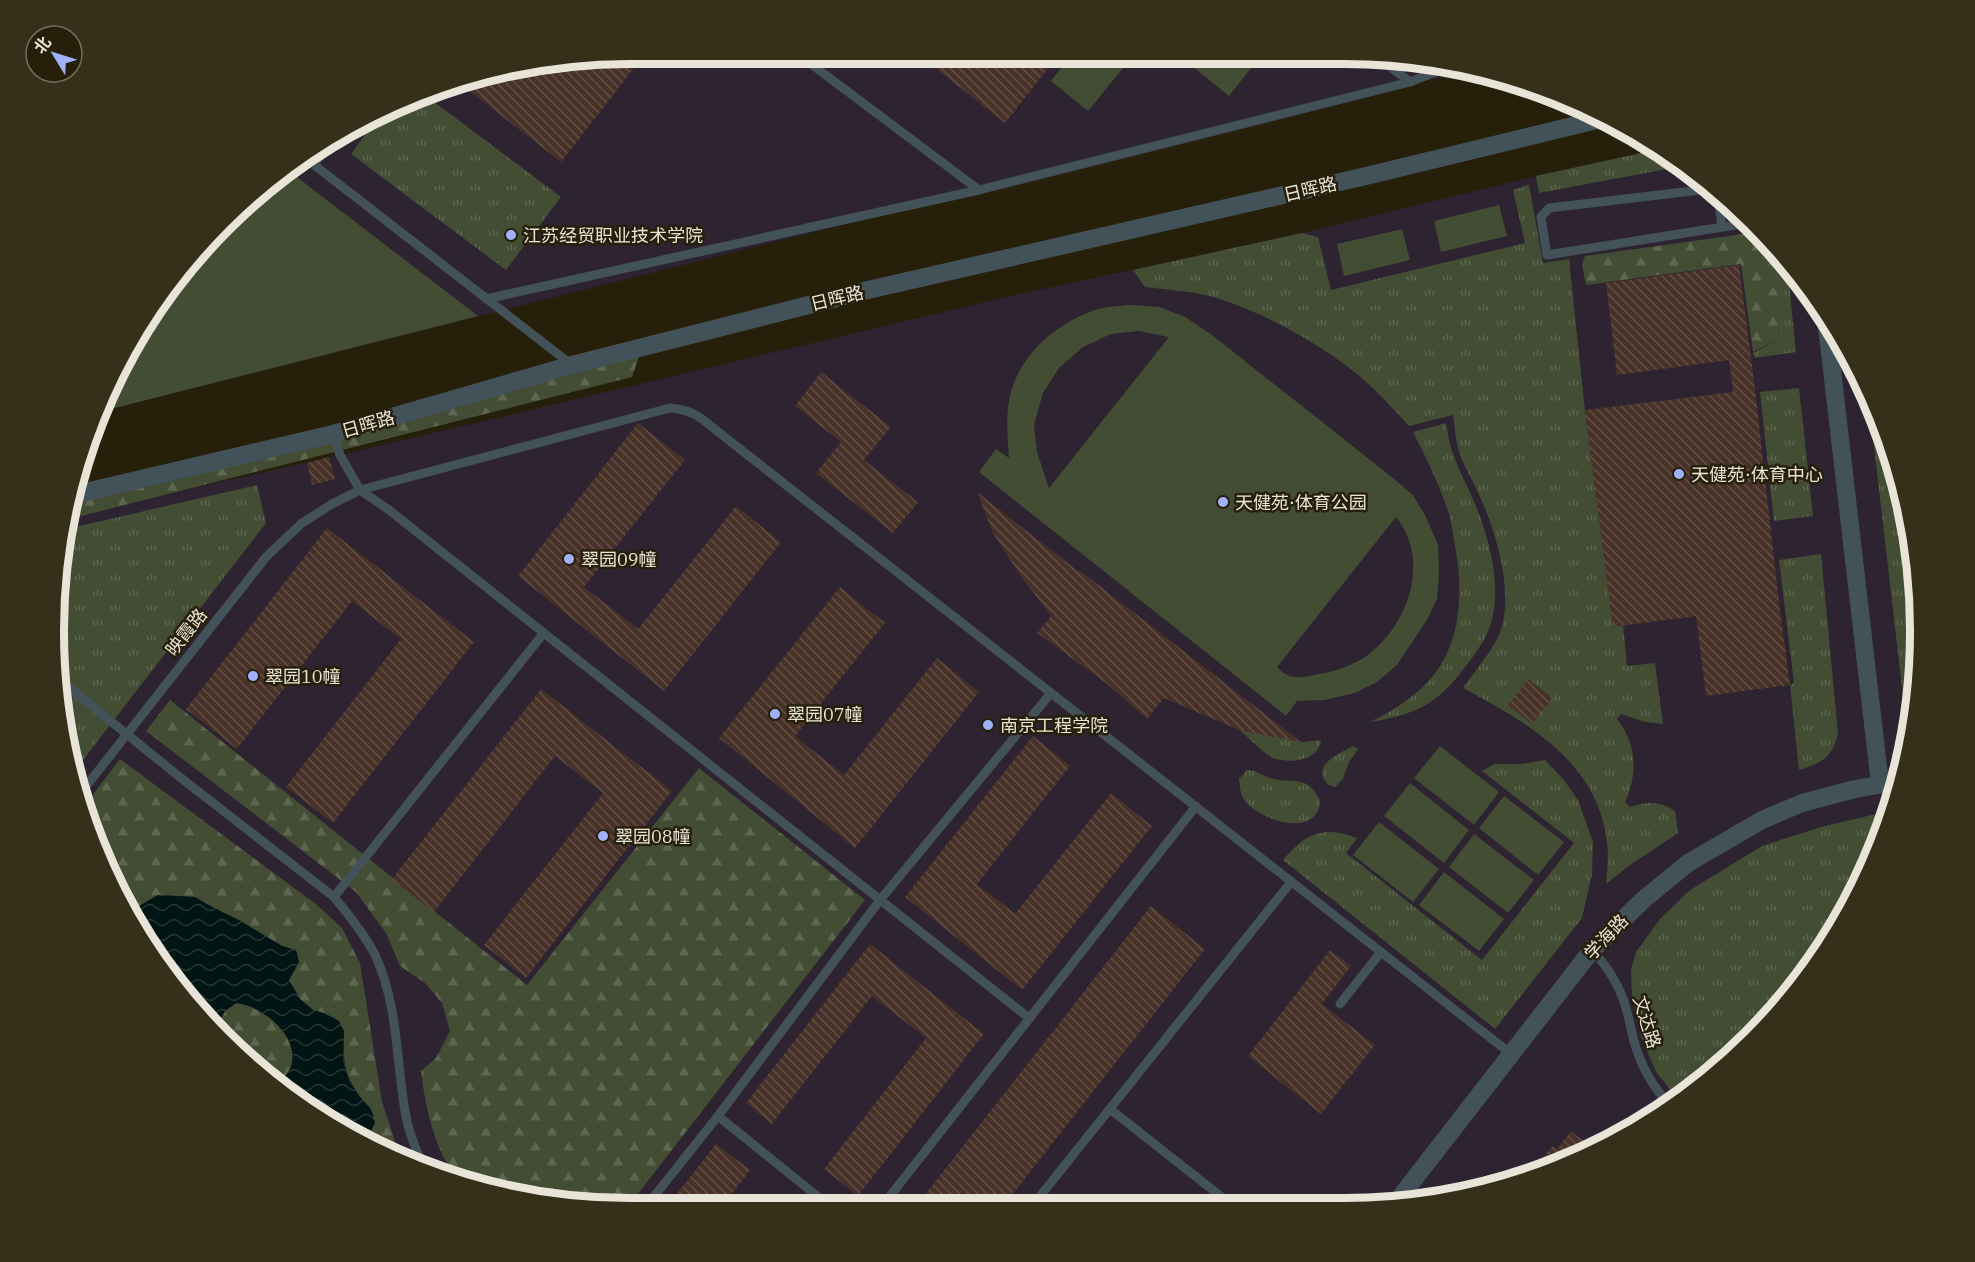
<svg xmlns="http://www.w3.org/2000/svg" width="1975" height="1262" font-family="'IBM Plex Serif','Noto Sans SC',serif">
  <style>
    .education { fill: #2d2331 }
    .grass { fill: url(#grass-tufts) }
    .forest { fill: url(#forest-firs) }
    .garden { fill: #424d33; fill-rule: evenodd }
    .water { fill: url(#water-waves) }
    .building { fill: url(#building-back-hatch) }
    .lines { fill: none; stroke-linecap: round; stroke-linejoin: round }
    .service { stroke: #435158; stroke-width: 9 }
    .minor { stroke: #435158; stroke-width: 18 }
    .tertiary { stroke: #435158; stroke-width: 18 }
    .poi-dot { fill: #a1b2fd; stroke: #261f0a; stroke-width: 2 }
    .labels { text-anchor: middle; dominant-baseline: central; stroke-width: 5; stroke-linejoin: round; paint-order: stroke }
    .street-label { font-size: 18px; fill: #e9e4d8; stroke: #261f0a }
    .poi-label { font-size: 18px; fill: #e9e4d8; stroke: #261f0a; text-anchor: start }
    .rim { fill: none; stroke: #e9e4d8; stroke-width: 8 }
  </style>
  <defs>
    <pattern id="grass-tufts" width="24" height="20" patternUnits="userSpaceOnUse" patternTransform="scale(1.5)"><rect width="24" height="20" fill="#424d33"/><path d="M3 7l-1-3M5 7V3M7 7l1-3M15 17l-1-3M17 17v-4M19 17l1-3" fill="none" stroke="#5d6650"/></pattern>
    <pattern id="forest-firs" width="22" height="20" patternUnits="userSpaceOnUse" patternTransform="scale(1.5)"><rect width="22" height="20" fill="#424d33"/><path d="M5 1l3.5 6h-7zM16 11l3.5 6h-7z" fill="#5d6650"/></pattern>
    <pattern id="water-waves" width="16" height="10" patternUnits="userSpaceOnUse" patternTransform="scale(1.5)"><rect width="16" height="10" fill="#011515"/><path d="M0 5q4-4 8 0t8 0" fill="none" stroke="#263736"/></pattern>
    <pattern id="building-back-hatch" width="6" height="6" patternUnits="userSpaceOnUse" patternTransform="scale(1.5)"><rect width="6" height="6" fill="#483129"/><path d="M-1 5l2 2M0 0l6 6M5-1l2 2" fill="none" stroke="#624f47"/></pattern>
  </defs>
  <rect width="100%" height="100%" fill="#261f0a"/>
  <!-- education -->
  <g class="education">
    <polygon points="631,54 1419,59 1476,74 1410,82 103,411 173,280 310,151 446,85"/>
    <polygon points="1655,150 1696,173 1778,251 1844,343 1890,446 1916,556 1920,669 1901,781 1861,887 1802,983 1696,1089 1599,1148 1494,1188 1382,1207 556,1203 410,1164 279,1089 151,951 74,781 54,631 73,515 340,455 1015,295 1302,233 1536,176"/>
  </g>
  <!-- grass -->
  <g class="grass">
    <polygon points="425,95 561,197 506,270 351,154 377,118"/>
    <polygon points="1655,150 1683,166 1539,193 1536,176"/>
    <path d="M1529,185l14,78 26,-4 16,151 28,216 10,-1 4,41 28,-3 8,61 -18,-2 -24,-8 -4,5c20,25 21,55 8,83l5,5c17,-6 30,-6 45,4l3,22 -48,32 -24,19c1,-13 3,-28 1,-41 -8,-80 -80,-121 -144,-155 10,-14 30,-39 36,-53 16,-39 -2,-102 -19,-138 -5,-13 -13,-25 -18,-37 -6,-15 -7,-30 -9,-45l-44,11c-15,-16 -29,-32 -45,-46 -38,-33 -99,-67 -147,-82 -23,-7 -48,-8 -72,-11l-12,-17 169,-37 16,4 13,53 194,-47 -12,-53z"/>
    <polygon points="1767,240 1778,251 1787,263 1796,352 1755,358 1753,353 1779,339 1774,259"/>
    <polygon points="1799,388 1813,516 1774,521 1760,392"/>
    <polygon points="1868,395 1890,446 1914,545 1909,552 1916,558 1918,630 1915,634 1919,637 1920,669 1909,735 1907,731"/>
    <path d="M1446,423c2,12 4,24 9,36 6,17 16,33 22,50 14,35 26,83 12,120 -5,13 -15,27 -24,38 -27,37 -50,48 -95,55 20,-10 37,-20 54,-36 39,-38 40,-96 30,-146 -2,-11 -3,-22 -7,-32 -9,-26 -21,-51 -34,-76z"/>
    <polygon points="257,485 266,523 73,773 54,631 71,528"/>
    <path d="M1821,554l17,179c-5,24 -16,30 -39,37l-9,-85 4,-2 -15,-123z"/>
    <path d="M1239,730l64,12 18,-2c-2,21 -31,24 -48,18 -10,-5 -25,-21 -34,-28z"/>
    <path d="M1353,746l5,3 -9,13 -6,17 -8,8c-5,-1 -9,-3 -11,-8 -9,-16 18,-27 29,-33z"/>
    <path d="M1545,760l19,20 14,20 15,42 -1,32 -10,44 -87,111 -212,-169c22,-27 41,-35 74,-22l-11,15 136,107 92,-117 -92,-72 12,-7h27z"/>
    <path d="M1247,770c8,0 15,5 23,8 22,7 37,-5 50,22 0,40 -63,21 -77,-2 -3,-5 -3,-13 -4,-19z"/>
    <polygon points="1880,813 1889,813 1861,887 1802,983 1696,1089 1678,1099 1656,1072 1640,1034 1632,997 1631,970 1636,952 1660,919 1690,890 1762,846 1821,827"/>
  </g>
  <!-- forest -->
  <g class="forest">
    <path d="M1758,232c23,21 19,77 21,107l-26,13 -12,-88 -155,21 -4,-20 3,-9z"/>
    <polygon points="642,348 632,377 73,518 77,494"/>
    <path d="M170,700l357,285 172,-217 166,132 -234,303h-75l-102,-27c-21,-35 -28,-65 -33,-105l15,-13 14,-27 -8,-28 -17,-20 -25,-17 -14,-33 -30,-41 -210,-161z"/>
    <path d="M120,759l197,146 25,23 18,35 22,139 13,39 -8,10 -20,-12 8,-17c-4,-15 -9,-16 -17,-28 -15,-22 -15,-37 -14,-63l-17,-17 -14,-4 -13,-11 -11,-19 10,-18 -3,-12 -14,-4 -87,-49 -37,-2 -26,15 -47,-105z"/>
    <path d="M236,1003c26,2 65,34 55,64 -3,6 -10,14 -14,19l-59,-63 7,-12z"/>
  </g>
  <!-- garden -->
  <g class="garden">
    <polygon points="1070,57 1132,57 1088,111 1051,81"/>
    <polygon points="1181,57 1259,58 1229,96"/>
    <polygon points="289,171 478,316 103,411 173,280"/>
    <polygon points="1499,205 1507,236 1441,252 1434,221"/>
    <polygon points="1402,229 1410,260 1344,276 1337,244"/>
    <path d="M1131,305l29,2 25,10 27,18 181,143 20,17 13,22 12,28 1,30 -2,24 -10,21 -30,45 -20,17 -22,11 -30,7 -28,1 -11,15 -307,-244 17,-23 13,9c-1,-17 -3,-33 -1,-50 5,-48 44,-83 87,-98 11,-4 25,-4 36,-5zM1139,331l30,6 -120,151 -12,-36 -3,-27 9,-32 16,-25 24,-21 28,-13zM1396,517c34,42 14,105 -27,137 -14,11 -33,17 -50,20 -18,4 -29,7 -42,-7z"/>
    <polygon points="1440,746 1499,792 1474,825 1414,778"/>
    <polygon points="1410,783 1469,830 1444,863 1384,816"/>
    <polygon points="1504,796 1564,842 1538,875 1479,828"/>
    <polygon points="1379,822 1439,869 1413,902 1353,855"/>
    <polygon points="1474,834 1534,880 1508,913 1449,867"/>
    <polygon points="1444,872 1504,919 1479,951 1419,905"/>
  </g>
  <!-- water -->
  <path class="water" d="M158,895l37,2 13,8 31,15 43,26 14,4 3,12 -10,18 11,19 13,11 14,4 12,7 5,10 -1,30 6,20 11,16 11,12 4,13 -7,16 -1,1 -90,-53c4,-5 11,-13 14,-19 10,-30 -29,-62 -55,-64l-11,8 -7,12 -67,-72 -19,-41z"/>
  <!-- building -->
  <g class="building">
    <polygon points="631,54 645,54 561,162 458,82"/>
    <polygon points="920,56 1057,57 1005,123"/>
    <polygon points="1739,265 1755,389 1779,603 1790,685 1706,696 1696,616 1613,627 1585,410 1733,392 1729,360 1617,375 1606,283"/>
    <polygon points="821,372 891,427 864,460 918,502 893,533 816,473 841,442 795,406"/>
    <polygon points="638,423 685,460 584,587 638,629 736,506 781,542 664,691 518,576"/>
    <polygon points="329,457 335,479 312,485 307,463"/>
    <polygon points="977,492 1078,571 1079,570 1301,742 1239,730 1164,698 1147,719 1106,683 1037,633 1051,616 1020,575 993,533"/>
    <polygon points="327,528 474,642 333,823 286,787 401,639 352,601 237,749 186,709"/>
    <polygon points="840,587 885,623 795,736 844,775 937,658 979,692 855,848 719,738"/>
    <polygon points="1529,679 1552,698 1532,724 1508,705"/>
    <polygon points="541,689 672,791 526,978 484,945 603,793 555,756 434,912 392,879"/>
    <polygon points="1033,736 1070,766 977,884 1015,914 1111,793 1152,826 1022,990 905,897"/>
    <polygon points="1151,906 1205,949 1004,1205 917,1205"/>
    <polygon points="870,944 984,1034 858,1196 824,1169 926,1038 872,996 772,1124 746,1103"/>
    <polygon points="1330,950 1351,966 1322,1004 1375,1045 1321,1114 1248,1056"/>
    <polygon points="1571,1131 1595,1150 1540,1171 1547,1162 1543,1158 1552,1146 1557,1149"/>
    <polygon points="716,1144 750,1170 724,1204 669,1204"/>
  </g>
  <g class="lines">
    <!-- service -->
    <g class="service">
      <polyline points="1380,59 1410,82"/>
      <polyline points="304,157 572,365"/>
      <polyline points="314,164 332,141"/>
      <polyline points="979,190 1410,82 1448,67"/>
      <polyline points="1722,227 1718,196 1709,189 1549,208 1541,217 1547,255 1748,223"/>
      <polyline points="486,299 979,190 799,55"/>
      <polyline points="333,434 340,455 360,490 389,510 1029,1018"/>
      <path d="M61,681l120,97 153,119c15,18 32,39 42,60 22,49 20,102 29,154 3,20 11,38 19,57"/>
      <path d="M80,794l186,-237 36,-34 30,-19 28,-14 310,-82c25,2 32,11 51,26l790,620"/>
      <polyline points="334,897 543,634"/>
      <path d="M1592,950c13,14 23,28 30,46 6,15 8,30 12,45 6,23 19,47 36,64"/>
      <polyline points="1340,1004 1381,952"/>
      <polyline points="1110,1109 1233,1206"/>
      <polyline points="718,1116 827,1204"/>
      <polyline points="648,1204 718,1116 880,900 1051,693"/>
      <polyline points="883,1205 1196,806"/>
      <polyline points="1033,1205 1291,882"/>
    </g>
    <!-- minor -->
    <g class="minor">
      <polyline points="1826,318 1880,784"/>
      <polyline points="1394,1205 1592,950 1643,900 1688,863 1762,820 1802,803 1855,789 1901,781"/>
    </g>
    <!-- tertiary -->
    <polyline class="tertiary" points="77,494 333,434 572,365 868,290 1366,176 1601,119"/>
  </g>
  <!-- markers -->
  <g class="poi-dot">
    <circle cx="511" cy="235" r="6"/>
    <circle cx="1679" cy="474" r="6"/>
    <circle cx="1223" cy="502" r="6"/>
    <circle cx="569" cy="559" r="6"/>
    <circle cx="253" cy="676" r="6"/>
    <circle cx="775" cy="714" r="6"/>
    <circle cx="988" cy="725" r="6"/>
    <circle cx="603" cy="836" r="6"/>
  </g>
  <g class="labels">
    <!-- street labels -->
    <g class="street-label">
      <text transform="translate(1310 189) rotate(-13)">日晖路</text>
      <text transform="translate(837 298) rotate(-14)">日晖路</text>
      <text transform="translate(368 424) rotate(-16)">日晖路</text>
      <text transform="translate(186 632) rotate(-52)">映霞路</text>
      <text transform="translate(1606 937) rotate(-47)">学海路</text>
      <text transform="translate(1647 1022) rotate(73)">文达路</text>
    </g>
    <!-- poi labels -->
    <g class="poi-label">
      <text x="523" y="235">江苏经贸职业技术学院</text>
      <text x="1691" y="474">天健苑·体育中心</text>
      <text x="1235" y="502">天健苑·体育公园</text>
      <text x="581" y="559">翠园09幢</text>
      <text x="265" y="676">翠园10幢</text>
      <text x="787" y="714">翠园07幢</text>
      <text x="1000" y="725">南京工程学院</text>
      <text x="615" y="836">翠园08幢</text>
    </g>
  </g>
  <!-- crop -->
  <path d="M0 0H1975V1262H0ZM630 64H1344A566 566 0 0 1 1910 630V632A566 566 0 0 1 1344 1198H630A566 566 0 0 1 64 632V630A566 566 0 0 1 630 64Z" fill="#362f1a" fill-rule="evenodd"/>
  <path class="rim" d="M630 64H1344A566 566 0 0 1 1910 630V632A566 566 0 0 1 1344 1198H630A566 566 0 0 1 64 632V630A566 566 0 0 1 630 64Z"/>
  <!-- north arrow -->
  <g transform="translate(54 54) rotate(308)"><circle r="28" fill="#261f0a" stroke="#746e5c" stroke-width="1.5"/>
  <path d="M0-4.5L10 22L0 15L-10 22Z" fill="#a1b2fd"/>
  <text y="-9" font-size="16" font-weight="bold" text-anchor="middle" fill="#e9e4d8">北</text>
  </g>
</svg>
